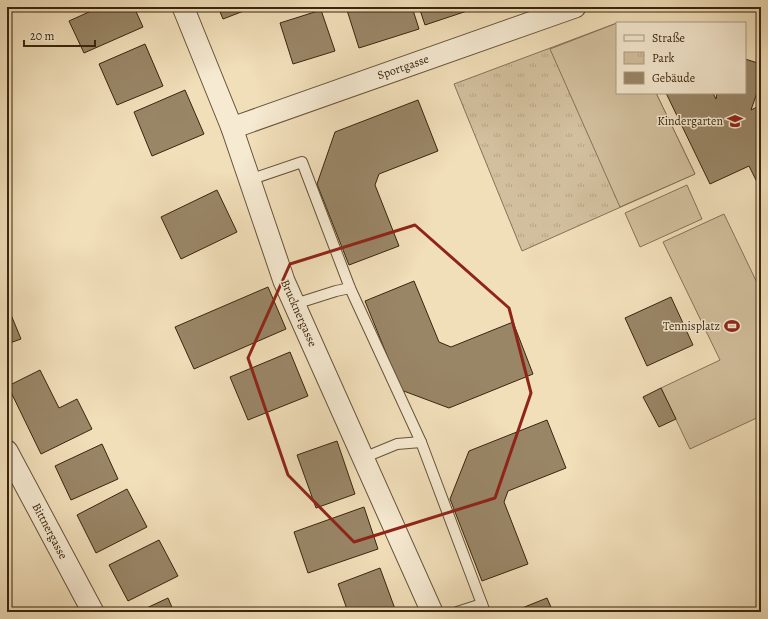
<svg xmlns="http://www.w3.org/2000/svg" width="768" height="619" font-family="Alegreya,serif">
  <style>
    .park { fill: url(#park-tufts); stroke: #867255 }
    .pitch { fill: #d2bf9d; stroke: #867255 }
    .building { fill: #998667; stroke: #39250d }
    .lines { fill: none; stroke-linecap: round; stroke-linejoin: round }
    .service-casing { stroke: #675438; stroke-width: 12 }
    .minor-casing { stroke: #675438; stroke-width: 23 }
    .service { stroke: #f6ead2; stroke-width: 10 }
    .minor { stroke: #f6ead2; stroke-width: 21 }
    .marked { fill: none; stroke: #8f2418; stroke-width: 3; stroke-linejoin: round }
    .labels { text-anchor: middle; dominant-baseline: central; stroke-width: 3; stroke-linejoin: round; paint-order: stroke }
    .street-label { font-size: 12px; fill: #39250d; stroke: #f6ead2 }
    .poi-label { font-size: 12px; fill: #39250d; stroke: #f6ead2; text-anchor: end }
  </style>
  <defs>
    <pattern id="park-tufts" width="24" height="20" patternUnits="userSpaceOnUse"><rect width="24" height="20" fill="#d2bf9d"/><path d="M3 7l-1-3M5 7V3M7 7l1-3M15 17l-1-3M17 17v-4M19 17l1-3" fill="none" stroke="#b5a486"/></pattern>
  </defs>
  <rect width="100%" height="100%" fill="#f1dfba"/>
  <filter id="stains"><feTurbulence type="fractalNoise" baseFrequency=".005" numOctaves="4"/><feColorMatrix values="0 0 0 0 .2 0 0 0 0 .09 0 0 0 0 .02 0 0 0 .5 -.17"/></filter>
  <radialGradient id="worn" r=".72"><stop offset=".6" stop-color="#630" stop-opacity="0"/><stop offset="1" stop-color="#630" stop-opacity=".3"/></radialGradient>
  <!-- park -->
  <polygon class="park" points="617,23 617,93 656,93 695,174 522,251 454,84"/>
  <!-- pitch -->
  <g class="pitch">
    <polygon points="617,23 617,93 656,93 695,174 620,207 550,49"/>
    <polygon points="687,185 702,219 640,247 625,213"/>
    <polygon points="724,214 761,291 761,416 690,449 661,388 720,360 663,242"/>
  </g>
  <!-- building -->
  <g class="building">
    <polygon points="100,7 134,7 143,27 84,53 69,21"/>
    <polygon points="218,7 254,7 223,19"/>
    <polygon points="346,7 412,7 419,29 359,48"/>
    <polygon points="419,7 469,7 470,10 425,25"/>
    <polygon points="321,10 335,51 293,64 280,23"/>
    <polygon points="145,44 163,86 117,105 99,64"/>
    <polygon points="745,59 761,64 761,81 751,110 761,105 761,183 758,184 749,166 710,184 666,93 713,93 716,99 717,93 745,93"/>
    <polygon points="185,90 204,134 152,156 134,112"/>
    <polygon points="418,100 438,151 379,174 375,185 399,246 349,265 317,184 335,132"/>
    <polygon points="217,190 237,232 181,259 161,217"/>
    <polygon points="414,281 439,342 451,347 513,322 533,374 449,408 401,390 365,301"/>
    <polygon points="268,287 286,329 194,369 175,327"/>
    <polygon points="671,297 693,345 647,366 625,318"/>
    <polygon points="7,305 21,339 7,344"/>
    <polygon points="290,352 308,396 248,420 230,377"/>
    <polygon points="40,370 59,408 77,399 92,429 41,454 8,386"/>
    <polygon points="661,388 676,419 659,427 643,397"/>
    <polygon points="547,420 566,468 508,491 504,502 528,564 482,581 450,499 469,451"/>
    <polygon points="337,441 355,494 316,508 297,455"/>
    <polygon points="102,444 118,479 71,500 55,466"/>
    <polygon points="127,489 147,527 96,553 77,515"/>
    <polygon points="364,507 378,549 308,573 294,532"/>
    <polygon points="159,540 178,576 128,601 109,565"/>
    <polygon points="380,568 395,609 386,612 348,612 338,584"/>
    <polygon points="168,598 174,612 138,612"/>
    <polygon points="547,598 553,612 512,612"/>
  </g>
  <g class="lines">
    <defs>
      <g id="service">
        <polyline points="249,180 302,162 350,288 421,442 485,612"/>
        <polyline points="295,304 336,291 350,288"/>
        <polyline points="363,458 397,444 421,442"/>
        <polyline points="457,612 482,604"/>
      </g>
      <g id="minor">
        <polyline points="183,7 232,128 284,281 432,612"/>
        <polyline points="232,128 575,7"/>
        <polyline points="7,451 93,612"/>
      </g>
    </defs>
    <!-- service casing -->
    <use href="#service" class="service-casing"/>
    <!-- minor casing -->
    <use href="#minor" class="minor-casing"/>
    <!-- service -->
    <use href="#service" class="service"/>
    <!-- minor -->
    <use href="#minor" class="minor"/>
  </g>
  <!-- marked area -->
  <path class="marked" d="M415,225l94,83 22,85 -36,105 -141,44 -66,-67 -40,-117 42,-94z"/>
  <!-- icons -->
  <defs>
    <symbol id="school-bare" viewBox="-9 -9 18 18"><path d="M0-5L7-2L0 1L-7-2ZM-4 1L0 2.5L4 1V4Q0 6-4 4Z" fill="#8f2418" stroke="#f6ead2" stroke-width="2.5" paint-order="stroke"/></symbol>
    <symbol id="stadium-bare" viewBox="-9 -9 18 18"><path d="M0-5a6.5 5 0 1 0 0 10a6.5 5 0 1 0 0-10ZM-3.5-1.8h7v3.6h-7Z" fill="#8f2418" stroke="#f6ead2" stroke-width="2.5" paint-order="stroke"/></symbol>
  </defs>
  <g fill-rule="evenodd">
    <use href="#school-bare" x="724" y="110" width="22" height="22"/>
    <use href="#stadium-bare" x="721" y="315" width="22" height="22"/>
  </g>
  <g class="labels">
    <!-- street labels -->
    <g class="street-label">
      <text transform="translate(403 67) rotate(-19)">Sportgasse</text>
      <text transform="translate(299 313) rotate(66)">Brucknergasse</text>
      <text transform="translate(50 531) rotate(62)">Bittnergasse</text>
    </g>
    <!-- poi labels -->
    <g class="poi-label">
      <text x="723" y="121">Kindergarten</text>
      <text x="720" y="326">Tennisplatz</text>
    </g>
  </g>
  <!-- margin -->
  <rect width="768" height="619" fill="none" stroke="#f1dfba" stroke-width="24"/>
  <rect x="8" y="8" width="752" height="603" fill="none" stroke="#39250d" stroke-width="2"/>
  <rect x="12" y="12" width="744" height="595" fill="none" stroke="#39250d"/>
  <!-- legend -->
  <rect x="616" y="22" width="130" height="72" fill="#f6ead2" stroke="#aa9b83"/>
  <rect x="624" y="35" width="20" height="6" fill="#f6ead2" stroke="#aa9b83"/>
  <text x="652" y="42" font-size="12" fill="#39250d">Straße</text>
  <rect x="624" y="52" width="20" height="12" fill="url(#park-tufts)" stroke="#aa9b83"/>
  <text x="652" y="62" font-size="12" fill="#39250d">Park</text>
  <rect x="624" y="72" width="20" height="12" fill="#998667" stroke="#aa9b83"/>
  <text x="652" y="82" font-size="12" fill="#39250d">Gebäude</text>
  <!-- scale -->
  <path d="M24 40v6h71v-6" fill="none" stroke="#39250d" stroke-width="2"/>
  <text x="30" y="40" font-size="12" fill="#39250d" stroke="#f6ead2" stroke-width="3" paint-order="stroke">20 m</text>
  <rect width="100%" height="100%" filter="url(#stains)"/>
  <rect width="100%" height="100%" fill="url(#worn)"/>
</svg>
